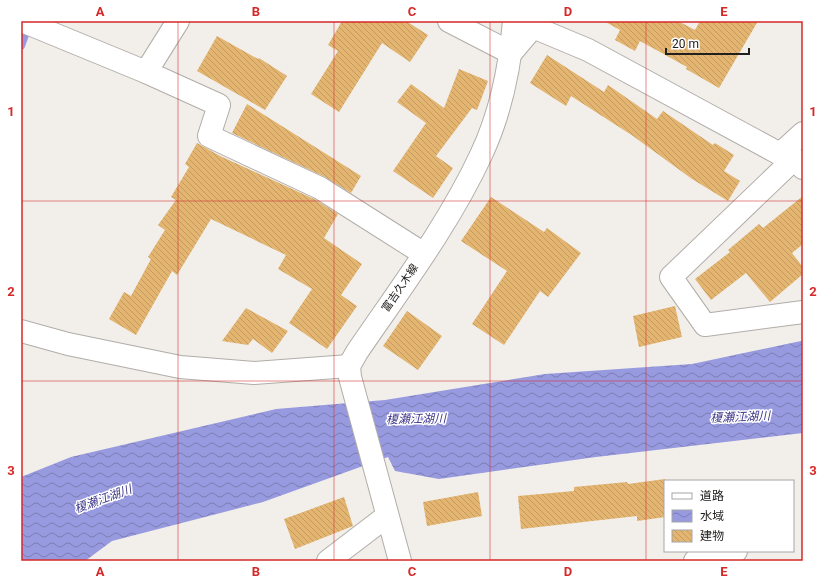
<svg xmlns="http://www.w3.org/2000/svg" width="824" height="582" font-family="Roboto,'Noto Sans JP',sans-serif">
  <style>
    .water { fill: url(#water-waves) }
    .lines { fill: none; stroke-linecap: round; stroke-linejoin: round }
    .stream { stroke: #989ae0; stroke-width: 8 }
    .building { fill: url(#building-back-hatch) }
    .minor-casing { stroke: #b1ada9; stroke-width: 24 }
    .secondary-casing { stroke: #b1ada9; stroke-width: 24 }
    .minor { stroke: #fff; stroke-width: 22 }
    .secondary { stroke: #fff; stroke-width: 22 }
    .grid { fill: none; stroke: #d62828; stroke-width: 1; stroke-opacity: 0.55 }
    .labels { text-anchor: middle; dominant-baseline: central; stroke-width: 3; stroke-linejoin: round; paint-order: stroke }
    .street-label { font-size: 11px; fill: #22201e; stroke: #fff }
    .water-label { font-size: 12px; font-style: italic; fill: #3e3788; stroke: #fff }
    .neatline { fill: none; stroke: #d62828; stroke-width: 1.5 }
    .grid-label { font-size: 13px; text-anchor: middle; font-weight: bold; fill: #d62828 }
  </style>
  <defs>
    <pattern id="water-waves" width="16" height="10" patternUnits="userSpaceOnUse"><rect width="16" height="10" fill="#989ae0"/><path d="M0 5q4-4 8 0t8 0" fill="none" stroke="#7c7db5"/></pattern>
    <pattern id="building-back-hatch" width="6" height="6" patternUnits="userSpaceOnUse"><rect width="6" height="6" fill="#e3b571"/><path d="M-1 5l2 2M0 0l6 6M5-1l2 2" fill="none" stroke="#c29b61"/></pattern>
  </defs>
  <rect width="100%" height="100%" fill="#f2eee9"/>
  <!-- water -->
  <polygon class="water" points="801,341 803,341 803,433 596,457 439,479 395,471 388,457 263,502 112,541 85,561 21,561 21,477 71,457 276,409 385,400 545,374 692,364"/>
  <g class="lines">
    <!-- stream -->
    <polyline class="stream" points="21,46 29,24"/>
  </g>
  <!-- building -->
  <g class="building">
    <polygon points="342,21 406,21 428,35 410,62 382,43 339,112 311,94 338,51 328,45"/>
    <polygon points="604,21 678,21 695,30 700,21 758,21 719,88 686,69 687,67 640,41 635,51 615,40 620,30"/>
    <polygon points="217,36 258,59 259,58 287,76 265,110 197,71"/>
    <polygon points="547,55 604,92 608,85 657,119 663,111 713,145 715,143 734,155 724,171 740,181 728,201 692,179 633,136 571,96 566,106 530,83"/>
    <polygon points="459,69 488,81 477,110 472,108 436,156 453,168 433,198 393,171 426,123 397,102 411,84 444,108"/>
    <polygon points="247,104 361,176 351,193 325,177 232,133"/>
    <polygon points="197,143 220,156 314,199 338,214 324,238 362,264 341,295 357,306 327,349 289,323 312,289 278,269 286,255 211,219 177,275 172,271 136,335 109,319 124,292 131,296 151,259 148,257 165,230 158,225 176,200 171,197 189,167 185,164"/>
    <polygon points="803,196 803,244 792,253 803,267 803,274 770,302 746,273 711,300 695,279 730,252 728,250 759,224 763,228"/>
    <polygon points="491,197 544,232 547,228 581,253 548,297 540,291 504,345 472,324 507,271 461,241"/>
    <polygon points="675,306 682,337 639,347 633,316"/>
    <polygon points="246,308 288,331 272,353 253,339 248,345 222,341"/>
    <polygon points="407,311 442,336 418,370 383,346"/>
    <polygon points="665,479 665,517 637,521 637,516 521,529 518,496 574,491 574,487 627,482 628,484"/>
    <polygon points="478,492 482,516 427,526 423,502"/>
    <polygon points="344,497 353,526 295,549 284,519"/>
  </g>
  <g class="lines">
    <defs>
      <g id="minor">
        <polyline points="22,21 146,72 178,21"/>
        <polyline points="449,21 511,53 533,27 588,50 780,154 794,159 803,168"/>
        <polyline points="146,72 219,105 209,136 320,188 424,254"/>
        <polyline points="780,154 803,133"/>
        <polyline points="794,159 671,277 705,325 803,312"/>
        <polyline points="21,331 68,344 180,367 254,373 349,366"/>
        <polyline points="328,561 387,516"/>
        <polyline points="695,561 736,551"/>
      </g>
      <path id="secondary" d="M400,561l-50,-184 -1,-11 8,-14c43,-63 92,-128 124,-197 20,-42 29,-88 33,-134"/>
    </defs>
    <!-- minor casing -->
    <use href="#minor" class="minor-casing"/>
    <!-- secondary casing -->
    <use href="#secondary" class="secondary-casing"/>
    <!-- minor -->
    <use href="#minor" class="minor"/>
    <!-- secondary -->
    <use href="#secondary" class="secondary"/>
  </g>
  <!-- grid -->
  <path class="grid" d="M178,21v540M334,21v540M490,21v540M646,21v540M21,201h782M21,381h782"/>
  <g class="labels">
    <!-- street labels -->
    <g class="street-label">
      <text transform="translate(400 288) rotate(-56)">富吉久木線</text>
    </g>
    <!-- water labels -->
    <g class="water-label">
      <text transform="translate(740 417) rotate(-2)">榎瀬江湖川</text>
      <text transform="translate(416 419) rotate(-1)">榎瀬江湖川</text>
      <text transform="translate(103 499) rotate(-20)">榎瀬江湖川</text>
    </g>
  </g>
  <!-- border -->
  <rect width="824" height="582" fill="none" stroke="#ffffff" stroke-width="44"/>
  <!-- legend -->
  <rect x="664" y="480" width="130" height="72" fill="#ffffff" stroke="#a7a6a5"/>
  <rect x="672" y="493" width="20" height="6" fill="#ffffff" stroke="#a7a6a5"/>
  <text x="700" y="500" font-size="12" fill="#22201e">道路</text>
  <rect x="672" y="510" width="20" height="12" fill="url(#water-waves)" stroke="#a7a6a5"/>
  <text x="700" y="520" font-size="12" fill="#22201e">水域</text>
  <rect x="672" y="530" width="20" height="12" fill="url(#building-back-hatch)" stroke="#a7a6a5"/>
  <text x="700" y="540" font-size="12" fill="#22201e">建物</text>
  <!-- scale -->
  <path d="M666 48v6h83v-6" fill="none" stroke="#22201e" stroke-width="2"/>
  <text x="672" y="48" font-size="12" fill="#22201e" stroke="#ffffff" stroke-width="3" paint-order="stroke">20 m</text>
  <rect x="22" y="22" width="780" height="538" class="neatline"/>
  <g class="grid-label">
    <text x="100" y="16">A</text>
    <text x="256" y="16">B</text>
    <text x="412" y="16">C</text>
    <text x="568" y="16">D</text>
    <text x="724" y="16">E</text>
    <text x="11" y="116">1</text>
    <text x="813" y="116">1</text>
    <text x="11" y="296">2</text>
    <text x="813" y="296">2</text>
    <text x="11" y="475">3</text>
    <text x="813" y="475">3</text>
    <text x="100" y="576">A</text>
    <text x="256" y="576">B</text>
    <text x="412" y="576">C</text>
    <text x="568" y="576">D</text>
    <text x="724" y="576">E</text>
  </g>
</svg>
